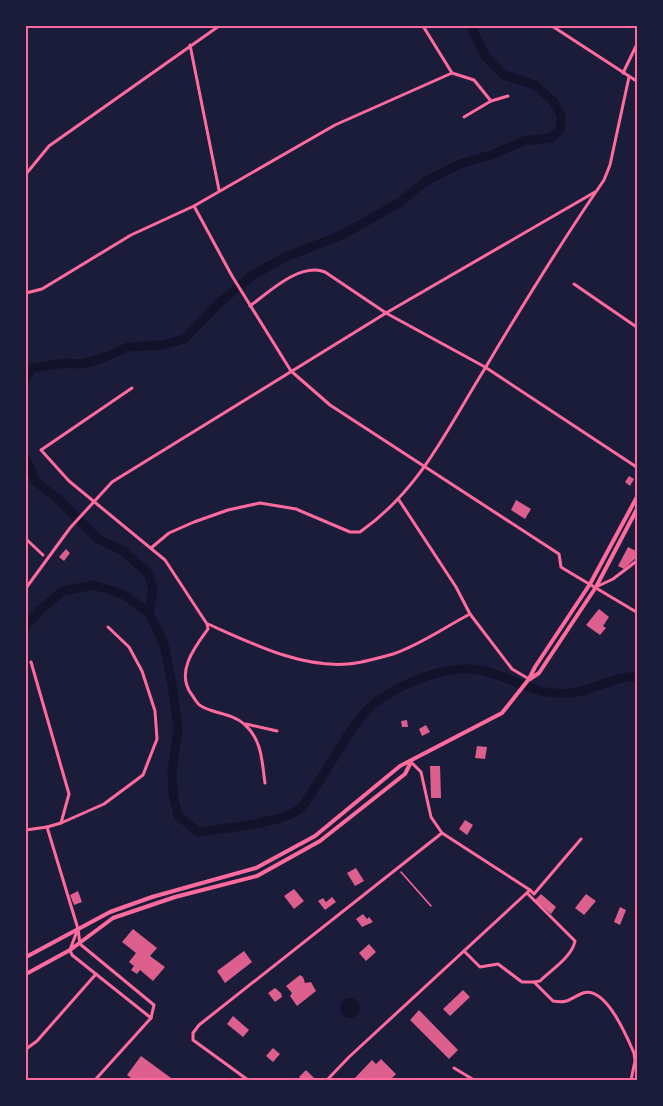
<svg xmlns="http://www.w3.org/2000/svg" width="663" height="1106" font-family="'PT Sans',sans-serif">
  <style>
    .water { fill: #12122b }
    .lines { fill: none; stroke-linecap: round; stroke-linejoin: round }
    .river { stroke: #12122b; stroke-width: 9 }
    .building { fill: #dd5f8e }
    .path { stroke: #ff6b9d; stroke-width: 1.5 }
    .minor { stroke: #ff6b9d; stroke-width: 3 }
    .tertiary { stroke: #ff6b9d; stroke-width: 4 }
    .neatline { fill: none; stroke: #ff6b9d; stroke-width: 2 }
  </style>
  <rect width="100%" height="100%" fill="#1b1b3a"/>
  <!-- water -->
  <circle class="water" cx="350" cy="1008" r="10"/>
  <g class="lines">
    <!-- river -->
    <g class="river">
      <polyline points="26,377 33,368 65,363 80,364 101,359 128,347 162,345 184,339 220,302 253,275 285,257 340,236 399,203 426,181 460,164 494,154 524,141 551,138 560,130 561,115 553,101 535,85 504,75 485,56 471,26"/>
      <polyline points="26,459 36,482 57,498 98,539 123,551 148,573 153,590 149,613"/>
      <path d="M26,626l14,-16 23,-19 30,-6 30,9 26,19 15,31 8,40 6,45 -6,42 1,23 5,21 20,17c22,-3 85,-9 101,-23 5,-3 8,-10 11,-14 20,-27 43,-78 70,-96 28,-18 69,-36 104,-28 30,7 53,26 87,22 22,-2 44,-18 67,-16"/>
    </g>
  </g>
  <!-- building -->
  <g class="building">
    <polygon points="629,476 634,479 630,486 625,482"/>
    <polygon points="516,500 531,509 525,519 511,510"/>
    <polygon points="628,547 638,552 638,556 624,569 618,566"/>
    <polygon points="66,549 70,553 64,561 59,557"/>
    <polygon points="599,609 609,617 603,626 606,628 600,635 586,625"/>
    <polygon points="407,720 408,727 402,727 401,721"/>
    <polygon points="426,725 430,732 422,736 419,729"/>
    <polygon points="477,746 487,747 485,759 475,758"/>
    <polygon points="430,766 440,766 441,798 431,798"/>
    <polygon points="465,820 473,825 467,835 459,829"/>
    <polygon points="356,868 364,881 355,886 347,873"/>
    <polygon points="294,889 304,901 294,909 284,896"/>
    <polygon points="78,891 82,902 74,905 70,895"/>
    <polygon points="541,894 556,907 551,914 535,900"/>
    <polygon points="586,894 596,901 584,915 575,908"/>
    <polygon points="332,897 336,902 325,910 318,901 323,898 326,902"/>
    <polygon points="620,907 626,910 620,925 614,922"/>
    <polygon points="363,914 367,919 369,917 373,922 362,927 356,919"/>
    <polygon points="133,929 157,948 150,956 165,967 153,981 140,970 137,974 131,970 134,966 129,962 136,953 122,942"/>
    <polygon points="369,944 376,952 366,961 359,953"/>
    <polygon points="244,951 252,962 225,983 217,971"/>
    <polygon points="300,975 303,977 305,983 311,982 316,991 297,1006 290,996 292,993 286,986"/>
    <polygon points="275,988 281,993 282,997 275,1002 268,993"/>
    <polygon points="463,990 470,997 450,1016 443,1009"/>
    <polygon points="419,1010 458,1050 449,1059 410,1020"/>
    <polygon points="233,1016 249,1030 243,1037 227,1024"/>
    <polygon points="273,1048 280,1054 273,1062 266,1056"/>
    <polygon points="141,1056 171,1078 169,1080 134,1080 127,1075"/>
    <polygon points="381,1059 396,1074 390,1080 353,1080 372,1060 376,1064"/>
    <polygon points="306,1070 314,1078 311,1080 302,1080 299,1077"/>
  </g>
  <g class="lines">
    <!-- path -->
    <polyline class="path" points="401,872 431,906"/>
    <!-- minor -->
    <g class="minor">
      <polyline points="423,26 452,73 474,80 491,101"/>
      <polyline points="552,26 638,82"/>
      <polyline points="190,45 219,190"/>
      <polyline points="623,73 638,42"/>
      <polyline points="464,117 491,101 508,96"/>
      <polyline points="26,174 49,146 219,26"/>
      <polyline points="194,206 232,276 291,371 330,405 559,554 561,567 564,569 638,613"/>
      <polyline points="574,284 638,328"/>
      <polyline points="26,293 42,289 131,235 194,206 335,125 452,73"/>
      <path d="M250,306c19,-14 50,-44 75,-34l61,41 99,54 153,101"/>
      <path d="M132,388l-91,62 28,31 96,79 42,64 1,5c-14,19 -33,44 -16,66 3,4 5,9 9,11 13,8 31,7 43,18 18,15 18,38 21,59"/>
      <polyline points="399,500 456,587 470,614 512,669 529,679"/>
      <polyline points="26,539 43,555"/>
      <path d="M151,548l18,-15 25,-11 34,-12 32,-7 36,6 54,23h10c60,-42 86,-101 124,-162 38,-64 78,-129 120,-190l6,-15 19,-88"/>
      <polyline points="596,587 613,579 638,560"/>
      <polyline points="26,588 70,528 112,482 386,313 595,192"/>
      <path d="M208,624c43,19 92,44 140,40 14,-1 31,-6 45,-10 27,-9 52,-27 77,-40"/>
      <polyline points="31,662 69,794 61,823 104,804 143,775 157,739 155,711 142,671 129,647 108,627"/>
      <polyline points="246,724 277,731"/>
      <polyline points="411,762 421,772 431,817 442,833 530,890"/>
      <polyline points="47,827 78,929 80,944 154,1005 151,1018 95,1080"/>
      <polyline points="26,830 47,827 61,823"/>
      <path d="M527,893l48,48c-3,16 -24,29 -35,40l-6,1"/>
      <polyline points="77,931 70,950 72,955 151,1018"/>
      <path d="M464,951l16,16 18,-3 24,18h12l19,19c16,3 17,-3 30,-8 23,-7 44,44 51,60l1,8 -4,19"/>
      <polyline points="26,1049 37,1041 96,974"/>
      <polyline points="454,1068 474,1080"/>
      <polyline points="248,1080 193,1040 193,1033 199,1025 442,833"/>
      <polyline points="327,1080 349,1057 530,890 534,894 581,839"/>
    </g>
    <!-- tertiary -->
    <g class="tertiary">
      <polyline points="530,679 539,673 596,587 638,507"/>
      <polyline points="26,957 110,912 152,897 256,868 315,836 400,766 502,713 529,679 535,667 590,584 638,495"/>
      <polyline points="26,974 70,950 113,918 175,897 257,876 320,841 405,774 411,762"/>
    </g>
  </g>
  <!-- border -->
  <rect width="663" height="1106" fill="none" stroke="#1b1b3a" stroke-width="54"/>
  <rect x="27" y="27" width="609" height="1052" class="neatline"/>
</svg>
